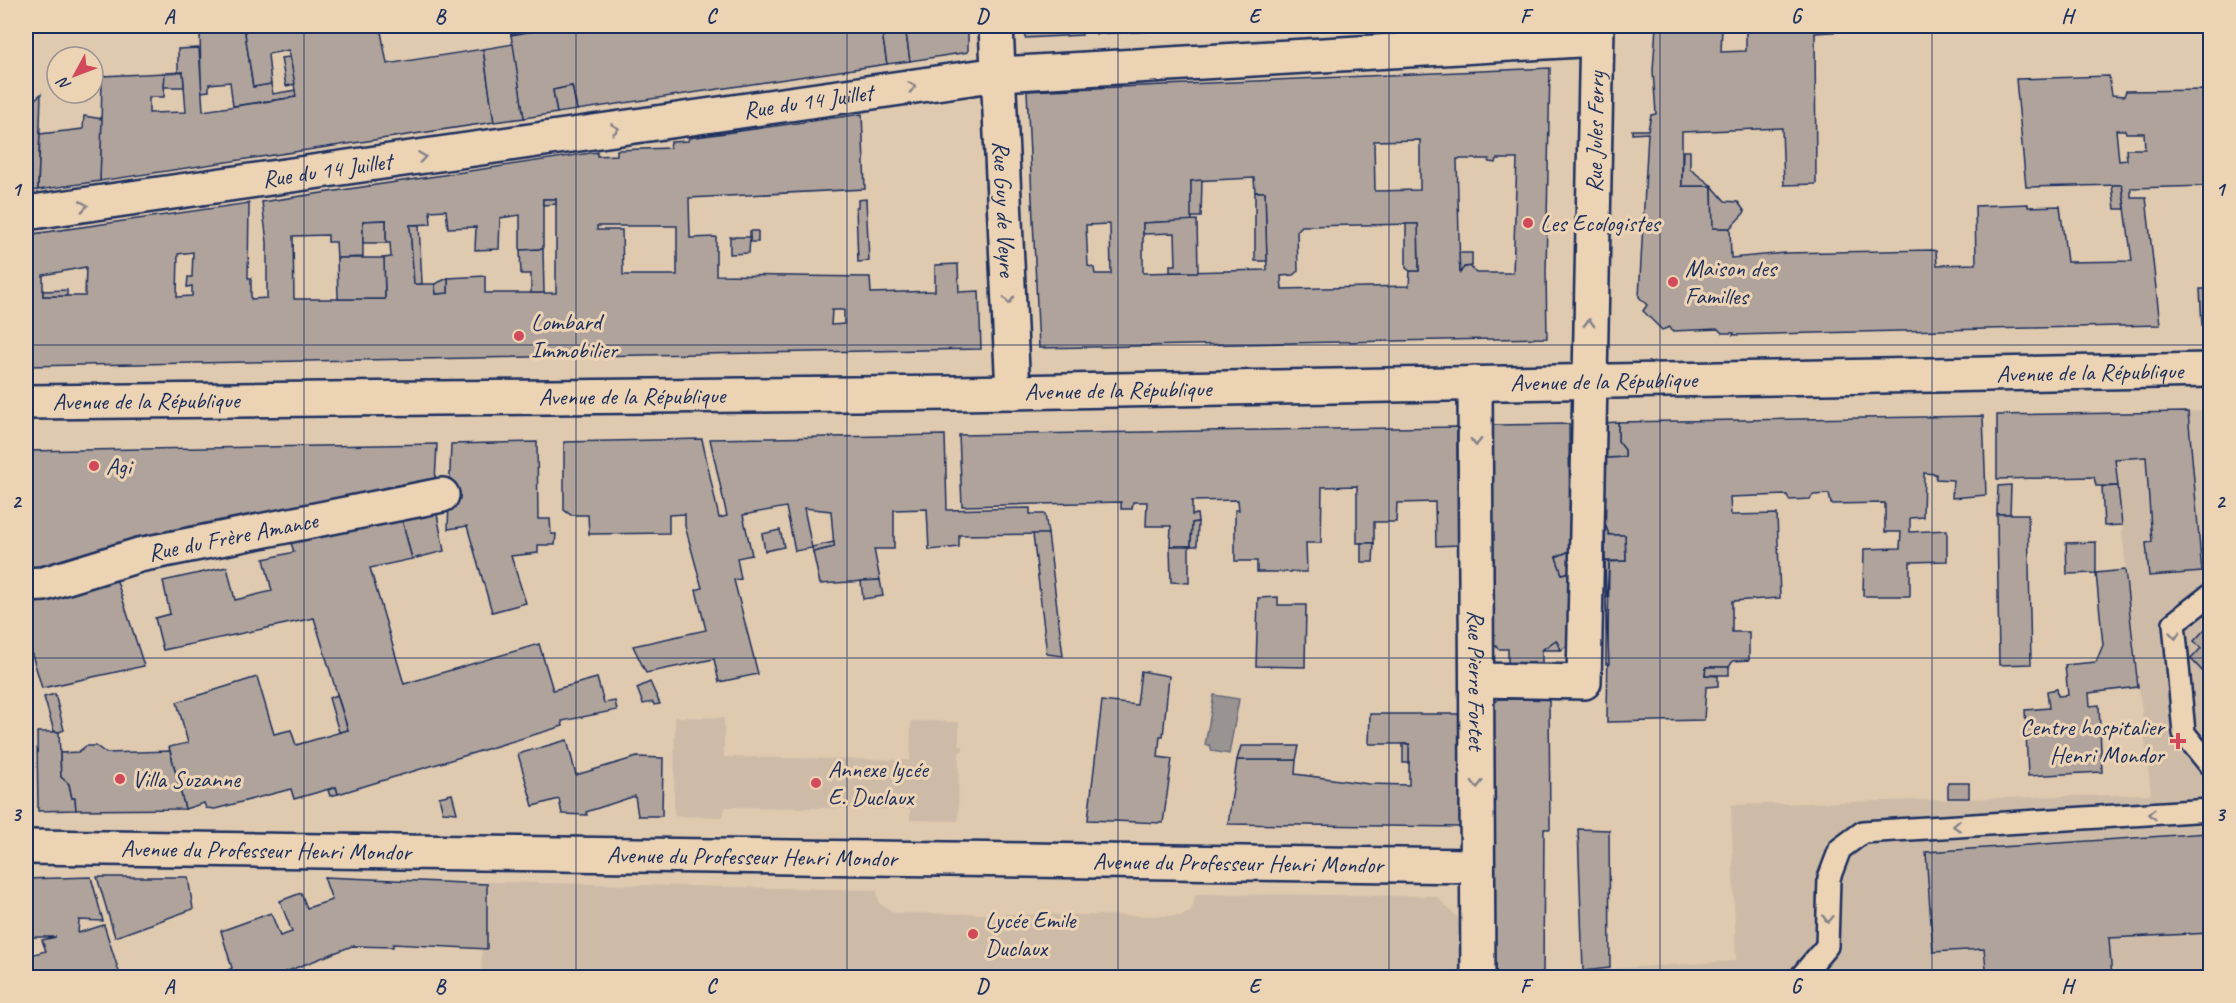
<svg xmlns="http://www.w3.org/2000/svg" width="2236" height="1003" font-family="Caveat,sans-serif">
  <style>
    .built { fill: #cdbba8 }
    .water { fill: #999392; stroke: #676b7d; stroke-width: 1.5 }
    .building { fill: #afa39b; stroke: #1b2f5e; stroke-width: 1.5; fill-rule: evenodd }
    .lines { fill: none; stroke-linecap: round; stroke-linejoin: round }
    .service-casing { stroke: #1b2f5e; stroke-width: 26 }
    .minor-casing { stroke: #1b2f5e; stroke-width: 38 }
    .tertiary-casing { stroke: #1b2f5e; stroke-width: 38 }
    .service { stroke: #ecd3b4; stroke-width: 21 }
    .minor { stroke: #ecd3b4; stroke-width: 33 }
    .tertiary { stroke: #ecd3b4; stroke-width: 33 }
    .oneway { stroke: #848189 }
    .grid { fill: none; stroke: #1b2f5e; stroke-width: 1.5; stroke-opacity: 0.55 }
    .poi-dot { fill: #d1495b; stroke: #ecd3b4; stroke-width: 2 }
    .labels { text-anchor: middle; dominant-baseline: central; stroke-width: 6; stroke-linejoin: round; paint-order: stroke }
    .street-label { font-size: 24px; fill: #1b2f5e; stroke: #ecd3b4 }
    .poi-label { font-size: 24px; fill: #1b2f5e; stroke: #ecd3b4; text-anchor: start }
    .neatline { fill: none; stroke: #1b2f5e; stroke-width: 2 }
    .grid-label { font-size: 20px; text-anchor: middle; font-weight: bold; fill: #1b2f5e }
  </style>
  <rect width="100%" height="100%" fill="#dfc9af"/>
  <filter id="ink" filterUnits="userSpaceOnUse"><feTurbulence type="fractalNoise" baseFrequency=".0167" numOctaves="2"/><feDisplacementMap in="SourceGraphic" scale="12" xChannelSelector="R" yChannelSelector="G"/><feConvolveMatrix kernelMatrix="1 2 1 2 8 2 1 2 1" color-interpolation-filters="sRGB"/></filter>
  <g filter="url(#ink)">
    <!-- built -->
    <g class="built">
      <polygon points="1081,26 1277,26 1082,35"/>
      <polygon points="2210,411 2210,977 1524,978 1543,976 1544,973 1736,961 1731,805 2151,794 2109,413"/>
      <polygon points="675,717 724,718 724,757 910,760 911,721 959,722 959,746 963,746 963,751 959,752 958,821 910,820 910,809 725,807 723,817 674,816"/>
      <polygon points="487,882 876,890 880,904 895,913 1181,916 1191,911 1196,894 1436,896 1459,919 1460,977 481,978 482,948 487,948"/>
    </g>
    <!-- water -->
    <polygon class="water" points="1214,695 1239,699 1229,754 1212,751 1210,745 1205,745"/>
    <!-- building -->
    <g class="building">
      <polygon points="26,26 28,26 28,78 26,80"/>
      <polygon points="244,26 253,87 271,84 273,94 296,90 296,97 233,106 230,82 209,84 209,91 201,92 200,27"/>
      <polygon points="244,26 380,26 387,64 483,49 494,122 100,181 102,76 165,73 164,97 149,97 149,113 186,112 183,72 178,73 178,49 199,48 203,111 296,97 289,50 268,54 271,84 253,87"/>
      <polygon points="510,26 542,26 543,30 511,35"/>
      <polygon points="563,26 881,26 887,64 577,110 572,86 553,90 557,113 524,118 511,35"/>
      <polygon points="881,26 905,26 910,61 887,64"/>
      <polygon points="905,26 968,26 968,52 910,61"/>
      <polygon points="1024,26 1081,26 1082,35 1025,38"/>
      <polygon points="1096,26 1174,26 1174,30 1096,34"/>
      <path d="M1656,26h66l-1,26 25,-1v-25h177l-108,7 1,151 -32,1 -2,-57 -100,4v54h30l1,42h17l1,30 55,-5 146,-3 4,1 1,14 39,-1 -1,-58 53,-2v3l32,-1 7,56 65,-1 -10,-76 -96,2 -10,-108 93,-3 3,19 12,1 2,-5 84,-1v96l-79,2v9h15l14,128 -427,10 1,-2h-12l-4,-4 -46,2 -2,-4 -8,3 -19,-19 4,-6 -8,-8 9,-164 -16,1v-4h16l3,-15 5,-1 -3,-43zM2116,130h9l1,3h18l1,16h-19l1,11 -8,1z"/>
      <polygon points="513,44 524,118 494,122 483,49"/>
      <polygon points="290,57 295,84 286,86 281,58"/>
      <path d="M1550,68l-4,204 1,66 -508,10 -12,-257zM1420,140v50l-45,1 -1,-50zM1457,159h32v3l7,1 1,-4h20l-4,114h-37l-6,-7 -8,2 -2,5zM1254,178l1,14h10l2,78 -124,3v-50l49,-2 -1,-40zM1110,224l1,50h-16l-1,-6 -6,-2 -2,-41zM1418,224l1,47h-9l-1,15 -127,3 -1,-13 12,-1 5,-4 -1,-40 5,-5z"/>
      <polygon points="183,72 184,87 164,87 165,73"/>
      <polygon points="572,86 577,110 557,113 553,90"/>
      <polygon points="41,94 38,190 26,191 26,107"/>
      <path d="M862,114l3,75 -176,9 1,40 26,-1v38l154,2 1,16 64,-2v-26l23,-1 1,28 20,-1 2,58 -955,17v-131l223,-32 -1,75h3v21l16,-1v-56l-5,-40 335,-50v4l20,-1v-5l53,-2 1,-6 17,-1 1,-3zM543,199h13v94h-71v-17l-37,2v15l-12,1 -1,-10h-21l-4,-59 21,-1 -1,-13 16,-1 2,18 28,-1 -1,23 24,-1 1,-31 20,-3v35l23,-1zM386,220v23h4l1,14 -7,1 1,41h-91l-1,-63 35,-1v7h8l1,16 26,-1v-36zM597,226h80v49h-54l-1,-45h-25zM193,252l-1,25h-4l-1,10 5,-1v10l-15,1 1,-43zM86,267l-1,29h-42v-21zM832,310h12v14l-13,1z"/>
      <polygon points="84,116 102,119 100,181 38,190 40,134 83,129"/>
      <polygon points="1683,151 1690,151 1690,169 1712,186 1682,186"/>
      <polygon points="1202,180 1201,217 1191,217 1191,181"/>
      <polygon points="2112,185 2122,185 2125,209 2115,209"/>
      <polygon points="1712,186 1725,201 1738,202 1745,212 1730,228 1713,228"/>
      <polygon points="1255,192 1265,192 1267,261 1255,261"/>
      <polygon points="543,199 556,199 556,204 543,205"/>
      <polygon points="866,199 869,261 858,262 856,207 858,207 858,200"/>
      <polygon points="386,220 386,243 363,243 363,221"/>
      <polygon points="1197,220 1198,272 1170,272 1170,265 1176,265 1175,233 1143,234 1143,223"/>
      <polygon points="1406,224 1418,224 1419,271 1410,271 1406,268"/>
      <polygon points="410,225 419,225 422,284 414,284"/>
      <rect x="750" y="231" width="8" height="11"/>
      <polygon points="730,237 750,237 749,253 730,254"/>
      <polygon points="543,249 544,293 531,293 531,274 521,274 520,250"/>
      <polygon points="1459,253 1472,253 1472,266 1464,267 1460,273"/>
      <polygon points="337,258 384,258 385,299 338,299"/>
      <polygon points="448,278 448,293 436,294 435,284"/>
      <polygon points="2200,289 2210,289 2210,325 2202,325"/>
      <polygon points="67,290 67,296 43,296 43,291"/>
      <polygon points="2188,412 2202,572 2149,576 2146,543 2152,542 2146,457 2115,459 2118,486 2096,486 2094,477 1997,479 1997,415"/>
      <polygon points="1983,416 1986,495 1952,498 1953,480 1936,479 1936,474 1924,473 1923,517 1910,518 1910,532 1947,530 1947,561 1910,562 1910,596 1863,596 1864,549 1900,548 1901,532 1885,532 1885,503 1831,504 1829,494 1813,495 1810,499 1789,500 1787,495 1730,497 1731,515 1777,514 1780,598 1732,601 1732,632 1749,632 1749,660 1733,661 1729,667 1706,667 1705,675 1718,676 1718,686 1706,687 1704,720 1607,722 1609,562 1626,561 1625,535 1609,535 1605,524 1605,458 1625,457 1625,450 1618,441 1618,422"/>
      <polygon points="1618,422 1618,441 1625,450 1625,457 1605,458 1604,423"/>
      <polygon points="1569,424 1570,551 1556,557 1562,574 1570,572 1571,643 1561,650 1556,640 1542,650 1542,663 1508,663 1508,649 1498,649 1491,639 1492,425"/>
      <polygon points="1457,427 1458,545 1436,546 1435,502 1397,503 1396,522 1374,522 1374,543 1357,543 1357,486 1322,487 1321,543 1306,543 1307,572 1257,572 1257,561 1235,561 1235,510 1239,510 1238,500 1192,501 1192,515 1197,514 1198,522 1192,523 1191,546 1170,546 1171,526 1146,526 1147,502 1133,502 1132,509 1121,509 1121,502 962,506 959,435"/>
      <polygon points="945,435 947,510 1030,508 1030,514 1045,514 1048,534 959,535 959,547 929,550 927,509 894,510 894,549 874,549 880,580 820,584 813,552 834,547 831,511 804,508 812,548 795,551 786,507 743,515 752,555 737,558 741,579 734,580 758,674 719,682 714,659 646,673 633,646 706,630 696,590 702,588 685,526 685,514 669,515 669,533 589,534 588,515 571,515 564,510 564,442 702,439 719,518 727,516 710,439"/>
      <polygon points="537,442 538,519 550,519 551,534 556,534 555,545 538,545 538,553 511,556 526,603 492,612 467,526 448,529 451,444"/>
      <polygon points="437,444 435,481 26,569 26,451"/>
      <polygon points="2011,485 2010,514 1997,514 1998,486"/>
      <polygon points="2118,486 2122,525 2104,526 2102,487"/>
      <polygon points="436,509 444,551 412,559 401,516"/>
      <polygon points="1997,514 2028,514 2031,664 1999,665"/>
      <polygon points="401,516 412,559 370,568 404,684 539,644 553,690 597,678 604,703 615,701 617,710 562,721 563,726 338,794 336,787 294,799 291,789 215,809 206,808 204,803 185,809 169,747 188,743 177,702 257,677 274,734 291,730 296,745 348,730 314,618 163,650 155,618 170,614 163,581 227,567 235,600 272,591 264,559 294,552 289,537"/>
      <polygon points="1198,522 1197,546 1191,546 1192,523"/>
      <polygon points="1605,524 1609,535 1625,535 1626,561 1605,561"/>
      <polygon points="780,530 784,547 765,551 762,534"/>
      <polygon points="1033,534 1048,534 1063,656 1047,654"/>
      <polygon points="834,542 834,547 813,552 812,547"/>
      <polygon points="2096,542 2096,573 2067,574 2066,543"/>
      <polygon points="1361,543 1374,543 1373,562 1361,562"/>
      <polygon points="1170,546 1189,546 1189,583 1171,582"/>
      <polygon points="1570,551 1570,572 1562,574 1556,557"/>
      <polygon points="1605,561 1609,562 1607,598 1606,598"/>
      <polygon points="2125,570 2138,687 2089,693 2090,706 2099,705 2102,772 2028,776 2025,710 2049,708 2047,691 2057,689 2058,696 2068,695 2065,665 2096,662 2103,645 2096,573"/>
      <polygon points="114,572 144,666 42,688 26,634 26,598"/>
      <polygon points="880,580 883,596 863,599 861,581"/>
      <polygon points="1278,597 1278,605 1306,605 1305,667 1256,666 1258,598"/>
      <polygon points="1606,598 1609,664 1606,664"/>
      <polygon points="2206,628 2210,631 2210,670 2206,675 2191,659 2201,648 2194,641"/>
      <polygon points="1556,640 1561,650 1542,650"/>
      <polygon points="1706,667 1729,667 1729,675 1705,675"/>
      <polygon points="1141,671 1169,676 1163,736 1160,736 1158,757 1172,759 1163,823 1088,820 1102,701 1137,705"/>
      <polygon points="650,682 660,704 654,705 653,702 643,704 637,688"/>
      <polygon points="55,694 64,730 59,732 54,731 44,697"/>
      <polygon points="337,695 348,730 339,732 329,698"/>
      <polygon points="1499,699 1549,699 1550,829 1544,829 1543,976 1494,978 1492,705"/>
      <polygon points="1370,714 1459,714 1461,827 1228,824 1237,760 1296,760 1295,774 1369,784 1409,785 1409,744 1369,744"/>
      <polygon points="37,732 59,732 61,777 69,784 72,798 75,798 76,810 38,811"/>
      <polygon points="567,740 576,775 637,757 663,758 662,816 638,816 635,796 586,812 587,815 562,814 559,799 533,806 518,754"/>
      <rect x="1403" y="744" width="6" height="19"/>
      <polygon points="86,746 96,746 106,753 170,751 185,809 76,810 75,798 72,798 69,784 61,777 60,753 78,752"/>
      <polygon points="1241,746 1299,746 1296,760 1237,760"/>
      <rect x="1948" y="783" width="21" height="15"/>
      <polygon points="336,787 338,794 330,796 328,790"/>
      <polygon points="452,794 457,813 443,812 439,797"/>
      <polygon points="1578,829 1609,830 1610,968 1583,971"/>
      <polygon points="2208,833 2210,933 2109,938 2112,978 1987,978 1984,949 1933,952 1926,852"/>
      <polygon points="91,877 103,921 79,920 78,933 104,925 121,978 26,978 26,956 46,951 42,940 56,937 26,937 26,879"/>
      <polygon points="97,877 188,877 193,909 115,937"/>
      <polygon points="324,877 487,884 487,949 393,944 393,947 352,946 270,978 214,978 232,968 221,931 271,913 280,936 292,932 280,901 301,893 307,908 332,900"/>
    </g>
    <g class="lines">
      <defs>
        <g id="service">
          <polyline points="2210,595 2174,623 2184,733 2210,765"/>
          <polyline points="1800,978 1827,946 1829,878 1840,849 1863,832 2210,810"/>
        </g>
        <g id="minor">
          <path id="s1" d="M996,26l17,366"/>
          <path id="s2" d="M26,213l973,-139 597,-35"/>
          <path id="s3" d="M1475,383l3,595"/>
          <path id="s4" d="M26,585l18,-1 95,-29 303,-60"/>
          <path id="s5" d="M1477,680l107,2 13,-656"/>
          <path id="s6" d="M26,847l1451,19"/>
        </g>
        <g id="tertiary">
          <path id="s7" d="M26,402l929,-9 1255,-23"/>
        </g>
      </defs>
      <!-- service casing -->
      <use href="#service" class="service-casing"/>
      <!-- minor casing -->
      <use href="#minor" class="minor-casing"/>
      <!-- tertiary casing -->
      <use href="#tertiary" class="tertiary-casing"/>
      <!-- service -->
      <use href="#service" class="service"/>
      <!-- minor -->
      <use href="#minor" class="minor"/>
      <!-- tertiary -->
      <use href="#tertiary" class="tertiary"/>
    </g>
    <!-- one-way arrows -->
    <defs><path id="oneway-chevron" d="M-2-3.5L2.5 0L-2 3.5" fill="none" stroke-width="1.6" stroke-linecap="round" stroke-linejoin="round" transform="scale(1.5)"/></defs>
    <g class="oneway">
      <use href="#oneway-chevron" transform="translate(912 87) rotate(-8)"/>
      <use href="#oneway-chevron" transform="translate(615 129) rotate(-8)"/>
      <use href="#oneway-chevron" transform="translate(422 157) rotate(-8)"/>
      <use href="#oneway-chevron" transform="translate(84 206) rotate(-8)"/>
      <use href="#oneway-chevron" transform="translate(1009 300) rotate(87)"/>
      <use href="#oneway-chevron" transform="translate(1589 323) rotate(-89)"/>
      <use href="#oneway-chevron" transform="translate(1476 442) rotate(90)"/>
      <use href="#oneway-chevron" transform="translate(2175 635) rotate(85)"/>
      <use href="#oneway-chevron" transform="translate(1477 784) rotate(90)"/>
      <use href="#oneway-chevron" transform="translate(2152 814) rotate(177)"/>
      <use href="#oneway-chevron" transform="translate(1957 826) rotate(177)"/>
      <use href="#oneway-chevron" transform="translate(1828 919) rotate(92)"/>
    </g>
  </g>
  <!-- grid -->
  <path class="grid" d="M304,26v952M576,26v952M847,26v952M1118,26v952M1389,26v952M1660,26v952M1932,26v952M26,345h2184M26,658h2184"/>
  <!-- markers -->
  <g class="poi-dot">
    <circle cx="1528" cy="223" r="6"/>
    <circle cx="1673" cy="282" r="6"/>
    <circle cx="519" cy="336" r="6"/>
    <circle cx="94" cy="466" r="6"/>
    <path d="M2175 732h6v6h6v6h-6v6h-6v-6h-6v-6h6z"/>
    <circle cx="120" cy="779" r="6"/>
    <circle cx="816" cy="783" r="6"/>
    <circle cx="973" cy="934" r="6"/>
  </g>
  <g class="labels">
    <!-- street labels -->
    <g class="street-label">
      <text stroke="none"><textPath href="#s2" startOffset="790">Rue du 14 Juillet</textPath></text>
      <text stroke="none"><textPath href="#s5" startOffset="657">Rue Jules Ferry</textPath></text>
      <text stroke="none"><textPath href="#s2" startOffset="304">Rue du 14 Juillet</textPath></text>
      <text stroke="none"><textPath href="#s1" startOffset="183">Rue Guy de Veyre</textPath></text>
      <text stroke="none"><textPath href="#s7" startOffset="2064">Avenue de la République</textPath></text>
      <text stroke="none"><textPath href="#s7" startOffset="1578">Avenue de la République</textPath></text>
      <text stroke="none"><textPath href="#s7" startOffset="1092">Avenue de la République</textPath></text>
      <text stroke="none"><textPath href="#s7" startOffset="606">Avenue de la République</textPath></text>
      <text stroke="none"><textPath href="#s7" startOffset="120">Avenue de la République</textPath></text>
      <text stroke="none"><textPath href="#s4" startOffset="213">Rue du Frère Amance</textPath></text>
      <text stroke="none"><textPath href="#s3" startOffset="297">Rue Pierre Fortet</textPath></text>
      <text stroke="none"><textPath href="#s6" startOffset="240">Avenue du Professeur Henri Mondor</textPath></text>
      <text stroke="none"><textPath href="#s6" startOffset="726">Avenue du Professeur Henri Mondor</textPath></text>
      <text stroke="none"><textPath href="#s6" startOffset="1212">Avenue du Professeur Henri Mondor</textPath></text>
    </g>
    <!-- poi labels -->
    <g class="poi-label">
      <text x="1540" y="223">Les Ecologistes</text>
      <text x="1685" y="268">Maison des<tspan x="1685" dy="28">Familles</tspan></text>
      <text x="531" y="322">Lombard<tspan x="531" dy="28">Immobilier</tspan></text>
      <text x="106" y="466">Agi</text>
      <text x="2164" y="727" text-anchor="end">Centre hospitalier<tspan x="2164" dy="28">Henri Mondor</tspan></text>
      <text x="828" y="769">Annexe lycée<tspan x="828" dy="28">E. Duclaux</tspan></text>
      <text x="132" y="779">Villa Suzanne</text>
      <text x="985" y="920">Lycée Emile<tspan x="985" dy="28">Duclaux</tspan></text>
    </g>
  </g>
  <!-- margin -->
  <rect width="2236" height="1003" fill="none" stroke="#ecd3b4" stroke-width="66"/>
  <!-- north arrow -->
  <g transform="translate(75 75) rotate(229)"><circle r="28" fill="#ecd3b4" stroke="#989192" stroke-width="1.5"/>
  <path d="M0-4.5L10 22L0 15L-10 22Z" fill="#d1495b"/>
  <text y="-9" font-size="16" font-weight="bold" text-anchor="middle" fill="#1b2f5e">N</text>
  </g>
  <rect x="33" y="33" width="2170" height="937" class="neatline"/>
  <g class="grid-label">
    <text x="169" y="23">A</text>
    <text x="440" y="23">B</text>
    <text x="711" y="23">C</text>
    <text x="982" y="23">D</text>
    <text x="1254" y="23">E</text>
    <text x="1525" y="23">F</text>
    <text x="1796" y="23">G</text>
    <text x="2067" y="23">H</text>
    <text x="16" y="196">1</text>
    <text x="2220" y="196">1</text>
    <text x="16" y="508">2</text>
    <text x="2220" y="508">2</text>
    <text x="16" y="821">3</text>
    <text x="2220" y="821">3</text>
    <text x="169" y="993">A</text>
    <text x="440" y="993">B</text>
    <text x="711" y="993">C</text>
    <text x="982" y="993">D</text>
    <text x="1254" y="993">E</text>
    <text x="1525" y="993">F</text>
    <text x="1796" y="993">G</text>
    <text x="2067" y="993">H</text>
  </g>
</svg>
